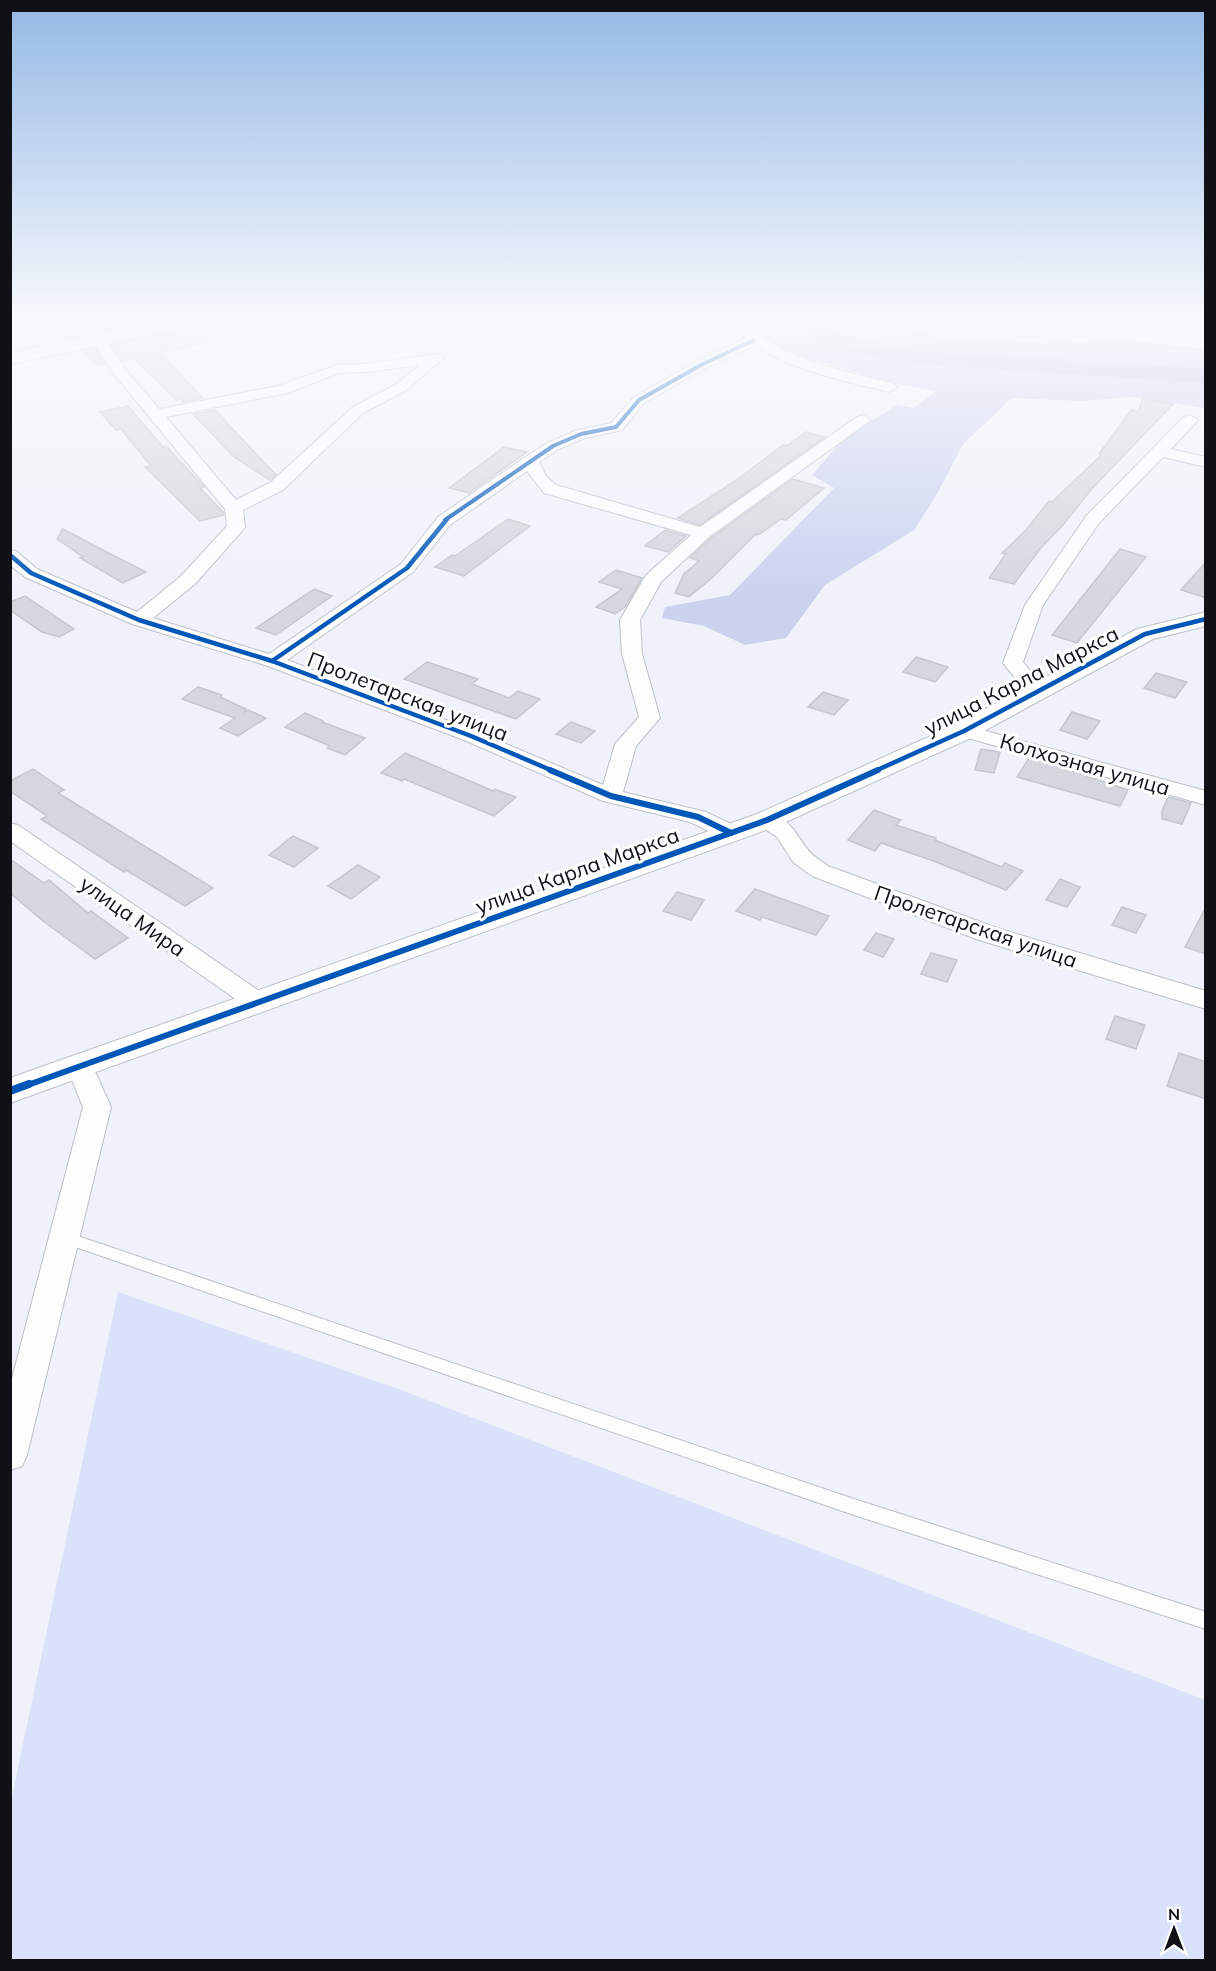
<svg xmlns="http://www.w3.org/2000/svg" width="1216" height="1971" font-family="Mulish,sans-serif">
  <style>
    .green { fill: #dae2fa }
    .forest { fill: #cad2ee }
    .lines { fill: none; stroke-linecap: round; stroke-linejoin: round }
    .river { fill: #b6c0e0; fill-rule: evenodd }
    .building { fill: #d4d7de; stroke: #c4c7cd; stroke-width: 1.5 }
    .service-casing { stroke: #bdc0c7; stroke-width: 2 }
    .minor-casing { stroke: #bdc0c7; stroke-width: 2 }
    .tertiary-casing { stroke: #bdc0c7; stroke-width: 2 }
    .service { fill: #fdfdfe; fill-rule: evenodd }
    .minor { fill: #fdfdfe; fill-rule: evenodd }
    .tertiary { fill: #fdfdfe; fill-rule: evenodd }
    .cycleway-far3-casing { stroke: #fff; stroke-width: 6 }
    .cycleway-far2-casing { stroke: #fff; stroke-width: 8 }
    .cycleway-far1-casing { stroke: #fff; stroke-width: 10 }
    .cycleway-casing { stroke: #fff; stroke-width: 11 }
    .cycleway-far3 { stroke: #0057b8; stroke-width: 4 }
    .cycleway-far2 { stroke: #0057b8; stroke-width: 4.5 }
    .cycleway-far1 { stroke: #0057b8; stroke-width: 6 }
    .cycleway { stroke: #0057b8; stroke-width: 8 }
    .labels { text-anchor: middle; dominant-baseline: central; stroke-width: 6; stroke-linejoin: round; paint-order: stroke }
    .street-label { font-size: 21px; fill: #0f1117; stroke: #fff }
  </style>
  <rect width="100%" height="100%" fill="#eff2fa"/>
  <!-- green -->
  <polygon class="green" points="118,1292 401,1390 1205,1700 1205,1960 11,1960 11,1801"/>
  <!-- forest -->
  <polygon class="forest" points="741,319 876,319 927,335 979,341 1033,343 1113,341 1205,350 1205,408 1132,397 1082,401 1012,398 963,444 937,494 914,530 825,585 786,638 745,645 704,626 662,618 665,607 730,595 834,488 812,475 844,438 897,405 914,408 936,391 893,383 783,351 758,335"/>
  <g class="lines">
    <!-- river -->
    <polygon class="river" points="785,319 812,319 850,339 928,351 1206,369 1206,383 928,365 836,350 788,323"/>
  </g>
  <!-- building -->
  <g class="building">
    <polygon points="92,319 161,319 68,339 56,327"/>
    <polygon points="205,323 207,342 160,353 203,398 183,402 181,399 176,400 134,358 122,361 112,345 199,326"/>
    <polygon points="95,348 105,364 98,365 82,351"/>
    <polygon points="1143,399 1173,404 1090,491 1063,525 1040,549 1014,584 989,578 1006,554 1002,553 1026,530 1049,501 1052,502 1101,455 1099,454 1131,410 1138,411"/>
    <polygon points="128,406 163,447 166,446 204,487 200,488 223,512 224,515 200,521 145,467 151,466 121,429 116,430 100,412"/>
    <polygon points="215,410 276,475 270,480 234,457 193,414"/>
    <polygon points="806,432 825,437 700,525 678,518 738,479 783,445 787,446"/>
    <polygon points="504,447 527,452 469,493 449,488"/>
    <polygon points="793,479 824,488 786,520 781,519 758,535 756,534 712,578 689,597 675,593 684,574 699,561 690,558 710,539"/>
    <polygon points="508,519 530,526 464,576 435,567 452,555 455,556"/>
    <polygon points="63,529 101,549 146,572 123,583 80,558 83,557 57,539"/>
    <polygon points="665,530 686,536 668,552 645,546"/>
    <polygon points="1120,549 1146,557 1077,643 1052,635"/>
    <polygon points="1206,562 1206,598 1181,590"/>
    <polygon points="616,570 642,578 625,607 615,614 596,607 622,589 599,582"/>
    <polygon points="314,589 332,596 276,635 256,628"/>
    <polygon points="25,596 74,629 59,637 42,632 10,610 10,602"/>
    <polygon points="916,657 929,661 948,667 935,682 903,672"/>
    <polygon points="427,662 478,679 472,684 509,698 518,691 540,699 516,719 404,679"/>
    <polygon points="1156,673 1187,682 1175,698 1144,688"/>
    <polygon points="198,687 222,695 220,697 246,709 245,712 248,710 266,718 238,736 220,728 235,718 182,699"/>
    <polygon points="823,692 848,700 834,715 808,707"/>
    <polygon points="1072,712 1100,721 1087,739 1060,730"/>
    <polygon points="305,713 323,721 322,722 365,738 345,755 327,748 330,746 285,727"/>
    <polygon points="571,722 595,731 581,743 556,734"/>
    <polygon points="981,749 1000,752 994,773 975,770"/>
    <polygon points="405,753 493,791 495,789 516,797 494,816 404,779 402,781 381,773"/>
    <polygon points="1029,758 1055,765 1128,790 1120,806 1017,777"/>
    <polygon points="33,769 64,790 58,793 213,888 185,906 126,870 124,872 41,819 47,816 10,791 10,781"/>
    <polygon points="1168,797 1191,803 1182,824 1162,819 1162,811"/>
    <polygon points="874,810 901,820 896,825 936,838 935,840 1002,867 1005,863 1023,871 1006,890 931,860 881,843 875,851 848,840"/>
    <polygon points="293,836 318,848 294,867 269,855"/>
    <polygon points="10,859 44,883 49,880 88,913 91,911 128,938 95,959 43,921 10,893"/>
    <polygon points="358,865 380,877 351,899 328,886"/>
    <polygon points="1060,879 1080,887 1067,907 1046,900"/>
    <polygon points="755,889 799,905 829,916 816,935 762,917 760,920 736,911"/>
    <polygon points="677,892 704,900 691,920 663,911"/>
    <polygon points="1122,907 1146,915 1136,933 1112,925"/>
    <polygon points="1206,907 1206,954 1185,947"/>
    <polygon points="876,933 894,939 883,957 864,950"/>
    <polygon points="931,953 957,960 947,982 921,974"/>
    <polygon points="1115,1016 1145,1025 1136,1049 1106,1039"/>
    <polygon points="1179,1053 1206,1062 1206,1099 1167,1086"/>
  </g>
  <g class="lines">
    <defs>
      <polygon id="service" points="63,1231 854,1499 1206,1612 1206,1629 854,1515 58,1241 56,1237 58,1233"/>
      <g id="minor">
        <path d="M728,319h15c36,42 101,51 151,65l3,3 -8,5c-44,-11 -96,-21 -134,-47l-49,23 -62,35 -22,27 -37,8 -26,11 -20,13 7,14 10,9 144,42 157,-110 6,-2 8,5 -162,117 -48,45 -21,38 2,34 18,64 -24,28 -13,46 83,20 33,16 3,5 -3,5 -8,2 -8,-2 -33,-16 -87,-21 -139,-61 -199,-75 -133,-41 -107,-47 -15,-12v-15l6,1 21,18 100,43 44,-36 46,-50 -2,-17 -111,-135 -21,-33 2,-3h10l20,31 34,40 119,-23 59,-21 28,-1 72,-10 7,4 -39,33 -42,22 -80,77 -40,20 2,17 -3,4 -47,53 -42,34 116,36 132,-90 37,-47 86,-59 23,-15 28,-12 36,-8 23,-26 62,-35 50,-24zM420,365l-25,20 -42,22 -82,75 -35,18 -70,-83 121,-24 52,-20 26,-1zM527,471l17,22 147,42 -45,40 -26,45 2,34 17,63 -24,27 -12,41 -125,-53 -191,-72 126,-88 37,-47z"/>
        <path d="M940,319h30l38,8h39l7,4c-13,14 -87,-4 -107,-8z"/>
        <polygon points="1066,319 1080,319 1077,328 1206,341 1206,349 1069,335 1062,331"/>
        <polygon points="1190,415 1198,420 1171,449 1206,457 1206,467 1163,457 1099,523 1043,605 1023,662 1047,692 1044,696 1030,696 1003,663 1025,605 1087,515 1184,417"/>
        <polygon points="964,725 1206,791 1206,805 957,735 953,731 957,727"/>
        <path d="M767,813c26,7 27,20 42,38 5,6 13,10 19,15l169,62 209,63v18l-227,-69 -167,-64 -19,-14 -16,-25 -18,-12 -3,-5 3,-5z"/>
        <polygon points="10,823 18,825 265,995 269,1001 265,1007 256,1010 247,1007 10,841"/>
        <polygon points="79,1055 89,1058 111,1107 27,1455 22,1466 10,1470 10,1386 83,1107 66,1065 69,1058"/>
      </g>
      <g id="tertiary">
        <polygon points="173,319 207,319 199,324 10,364 10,353"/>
        <polygon points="1206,612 1206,626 1153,639 973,737 777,826 10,1103 10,1078 757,814 955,725 1137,629"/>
      </g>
    </defs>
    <!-- service casing -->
    <use href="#service" class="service-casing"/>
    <!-- minor casing -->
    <use href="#minor" class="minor-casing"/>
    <!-- tertiary casing -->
    <use href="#tertiary" class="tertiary-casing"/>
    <!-- service -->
    <use href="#service" class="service"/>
    <!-- minor -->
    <use href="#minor" class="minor"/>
    <!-- tertiary -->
    <use href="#tertiary" class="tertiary"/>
    <defs>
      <polyline id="cycleway-far3" points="445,520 553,446 581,434 616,427 639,400 701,365 754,340"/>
      <g id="cycleway-far2">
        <polyline points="10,555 31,573 139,620 272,661 471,736 553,771"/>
        <polyline points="272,661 407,568 447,519"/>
        <polyline points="875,771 964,731 1145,634 1206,619"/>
      </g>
      <g id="cycleway-far1">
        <polyline points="550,770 611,796 698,817 731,833"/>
        <polyline points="25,1086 767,820 878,770"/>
      </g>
      <polyline id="cycleway" points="10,1091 29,1084"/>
    </defs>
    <!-- cycleway-far3 casing -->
    <use href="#cycleway-far3" class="cycleway-far3-casing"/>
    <!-- cycleway-far2 casing -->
    <use href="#cycleway-far2" class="cycleway-far2-casing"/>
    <!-- cycleway-far1 casing -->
    <use href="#cycleway-far1" class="cycleway-far1-casing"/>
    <!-- cycleway casing -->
    <use href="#cycleway" class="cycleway-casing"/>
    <!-- cycleway-far3 -->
    <use href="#cycleway-far3" class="cycleway-far3"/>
    <!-- cycleway-far2 -->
    <use href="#cycleway-far2" class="cycleway-far2"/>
    <!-- cycleway-far1 -->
    <use href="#cycleway-far1" class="cycleway-far1"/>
    <!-- cycleway -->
    <use href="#cycleway" class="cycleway"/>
  </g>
  <!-- sky -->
  <linearGradient id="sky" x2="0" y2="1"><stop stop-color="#94b9e5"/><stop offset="0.54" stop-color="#f8f9fd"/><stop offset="1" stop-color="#f8f9fd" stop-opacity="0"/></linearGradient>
  <rect width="1216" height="595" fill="url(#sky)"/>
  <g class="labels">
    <!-- street labels -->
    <g class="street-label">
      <text transform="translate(1021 680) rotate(-27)">улица Карла Маркса</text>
      <text transform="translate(408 696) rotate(21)">Пролетарская улица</text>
      <text transform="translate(1085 764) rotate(16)">Колхозная улица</text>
      <text transform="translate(577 870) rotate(-20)">улица Карла Маркса</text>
      <text transform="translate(133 916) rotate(35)">улица Мира</text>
      <text transform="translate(976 926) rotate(19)">Пролетарская улица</text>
    </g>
  </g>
  <!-- border -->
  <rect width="1216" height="1971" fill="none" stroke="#0f1117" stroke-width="24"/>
  <!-- north arrow -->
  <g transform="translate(1174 1929)" stroke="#ffffff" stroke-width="4.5" paint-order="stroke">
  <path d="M0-4.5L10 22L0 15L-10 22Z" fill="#0f1117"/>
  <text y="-9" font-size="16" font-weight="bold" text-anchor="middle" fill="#0f1117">N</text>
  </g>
</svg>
